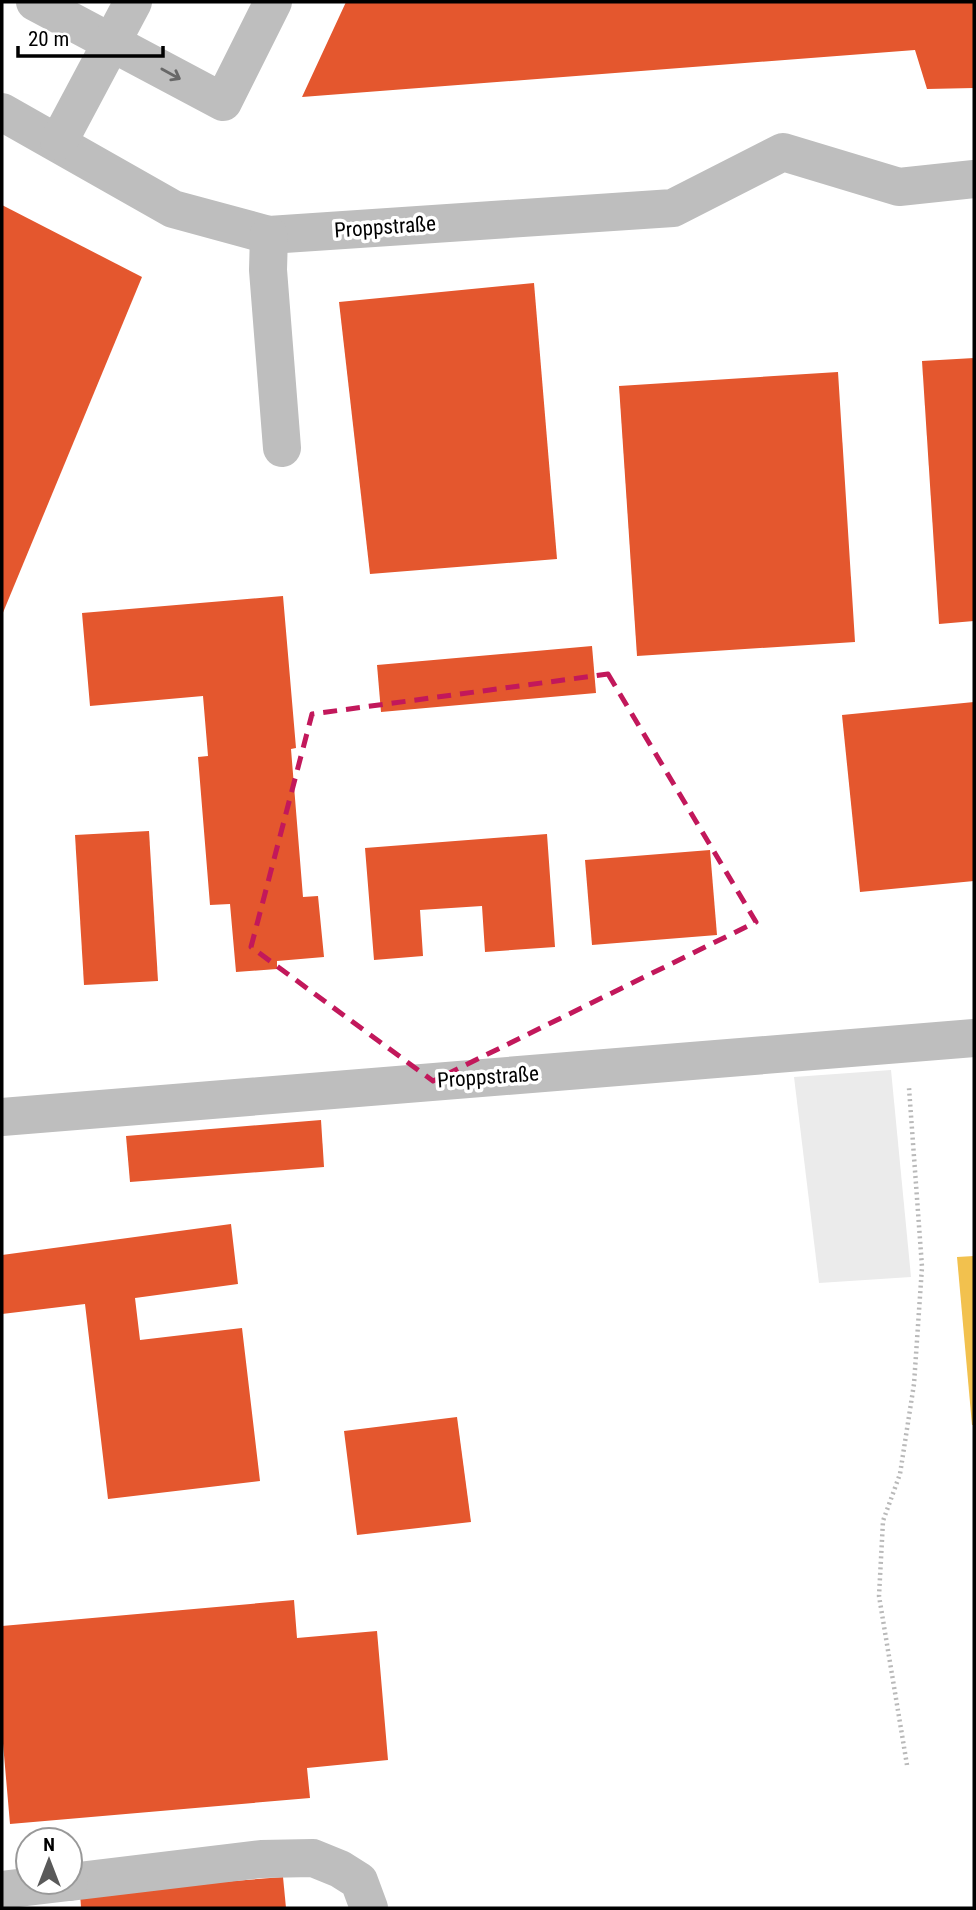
<svg xmlns="http://www.w3.org/2000/svg" width="976" height="1910" font-family="'Roboto Condensed',sans-serif">
  <style>
    .green { fill: #ebebeb }
    .homes { fill: #f2c14e }
    .shops { fill: #e4572e }
    .lines { fill: none; stroke-linecap: round; stroke-linejoin: round }
    .path { stroke: #b9b9b9; stroke-width: 4.5; stroke-dasharray: 2 3.5; stroke-linecap: butt }
    .minor { stroke: #bebebe; stroke-width: 38 }
    .oneway { stroke: #686868 }
    .marked { fill: none; stroke: #c2185b; stroke-width: 5; stroke-dasharray: 14 9; stroke-linejoin: round }
    .labels { text-anchor: middle; dominant-baseline: central; stroke-width: 7; stroke-linejoin: round; paint-order: stroke }
    .street-label { font-size: 21px; fill: #000; stroke: #fff }
  </style>
  <rect width="100%" height="100%" fill="#fff"/>
  <!-- green -->
  <polygon class="green" points="891,1070 911,1277 819,1283 794,1077"/>
  <!-- homes -->
  <polygon class="homes" points="974,1256 974,1425 972,1425 957,1257"/>
  <!-- shops -->
  <g class="shops">
    <polygon points="346,2 974,2 974,88 927,89 915,50 302,97"/>
    <polygon points="2,205 142,277 2,615"/>
    <polygon points="534,283 557,559 370,574 339,302"/>
    <polygon points="974,358 974,621 939,624 922,361"/>
    <polygon points="838,372 855,642 637,656 619,386"/>
    <polygon points="283,596 296,748 291,749 303,897 318,896 324,957 277,961 277,969 236,972 230,904 210,905 198,757 208,756 203,696 90,706 82,613"/>
    <polygon points="592,646 596,693 381,712 377,665"/>
    <polygon points="974,702 974,881 860,892 842,715"/>
    <polygon points="149,831 158,981 84,985 75,835"/>
    <polygon points="547,834 555,947 485,952 482,906 420,910 423,956 374,960 365,848"/>
    <polygon points="710,850 717,935 592,945 585,860"/>
    <polygon points="321,1120 324,1167 130,1182 126,1136"/>
    <polygon points="231,1224 238,1284 135,1298 140,1340 242,1328 260,1481 108,1499 85,1304 2,1314 2,1255"/>
    <polygon points="457,1417 471,1522 357,1535 344,1431"/>
    <polygon points="294,1600 297,1638 377,1631 388,1760 307,1768 310,1798 10,1824 2,1732 2,1626"/>
    <polygon points="283,1877 286,1908 81,1908 80,1893"/>
  </g>
  <g class="lines">
    <!-- path -->
    <polyline class="path" points="907,1765 879,1596 883,1521 900,1474 914,1384 922,1267 909,1088"/>
    <!-- minor -->
    <g class="minor">
      <polyline points="35,2 223,102 273,2"/>
      <polyline points="2,112 173,209 269,235 673,208 783,152 899,187 974,179"/>
      <polyline points="59,141 133,2"/>
      <polyline points="269,235 268,270 282,448"/>
      <polyline points="2,1117 974,1038"/>
      <polyline points="70,1882 261,1859 313,1858 340,1869 359,1881 369,1908"/>
      <polyline points="2,1890 69,1882"/>
    </g>
  </g>
  <!-- one-way arrows -->
  <defs><path id="oneway-shaft" d="M-6 0H5M1.5-3L5.5 0L1.5 3" fill="none" stroke-width="1.6" stroke-linecap="round" stroke-linejoin="round" transform="scale(1.75)"/></defs>
  <use class="oneway" href="#oneway-shaft" transform="translate(171 74) rotate(29)"/>
  <!-- marked area -->
  <path class="marked" d="M608,674l148,248 -323,159 -182,-134 61,-233z"/>
  <g class="labels">
    <!-- street labels -->
    <g class="street-label">
      <text transform="translate(385 227) rotate(-4)">Proppstraße</text>
      <text transform="translate(488 1077) rotate(-4)">Proppstraße</text>
    </g>
  </g>
  <!-- border -->
  <rect width="976" height="1910" fill="none" stroke="#000000" stroke-width="7"/>
  <!-- north arrow -->
  <g transform="translate(49 1861)"><circle r="33" fill="#ffffff" stroke="#999999" stroke-width="2"/>
  <path d="M0-5L12 26L0 18L-12 26Z" fill="#595959"/>
  <text y="-10" font-size="19" font-weight="bold" text-anchor="middle" fill="#000000">N</text>
  </g>
  <!-- scale -->
  <path d="M18 46v10h145v-10" fill="none" stroke="#000000" stroke-width="3.5"/>
  <text x="28" y="46" font-size="21" fill="#000000" stroke="#ffffff" stroke-width="5" paint-order="stroke">20 m</text>
</svg>
